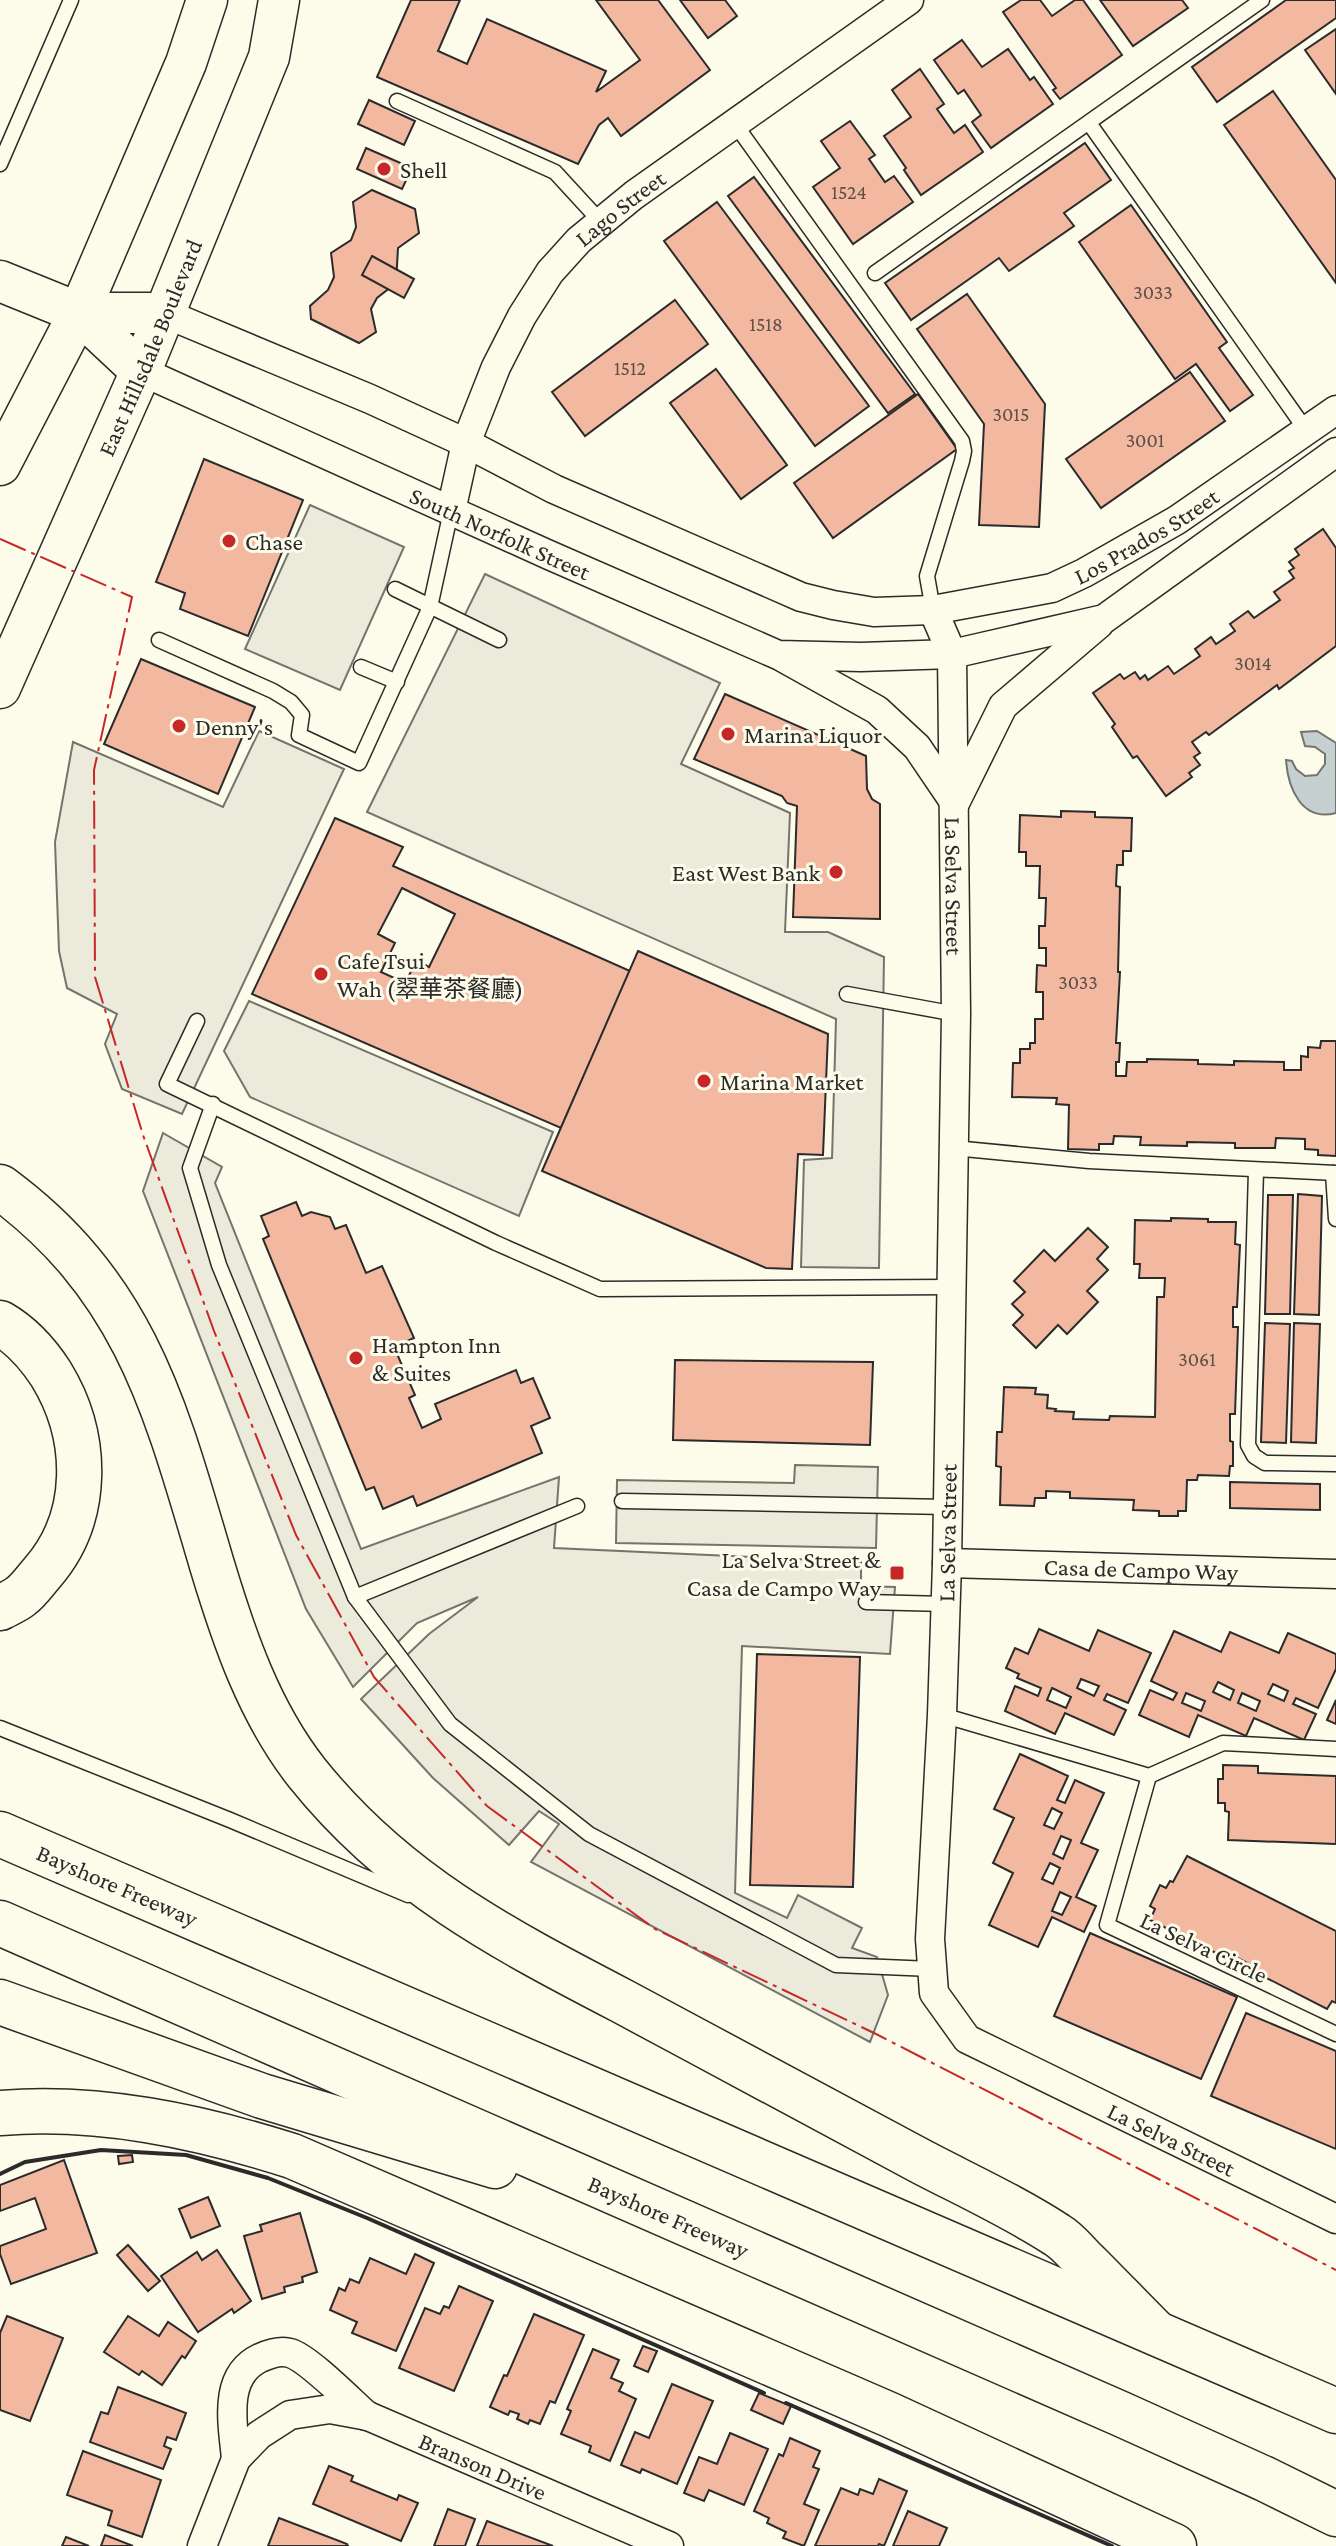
<svg xmlns="http://www.w3.org/2000/svg" width="1336" height="2546" font-family="'Crimson Pro','Noto Sans SC',serif">
  <style>
    .parking { fill: #eceadb; stroke: #74746e; stroke-width: 2 }
    .water { fill: #c7d0d0; stroke: #74746e; stroke-width: 2 }
    .building { fill: #f2b8a0; stroke: #2b2b2b; stroke-width: 2; fill-rule: evenodd }
    .lines { fill: none; stroke-linecap: round; stroke-linejoin: round }
    .service-casing { stroke: #2b2b2b; stroke-width: 17 }
    .minor-casing { stroke: #2b2b2b; stroke-width: 31 }
    .secondary-casing { stroke: #2b2b2b; stroke-width: 43 }
    .motorway-casing { stroke: #2b2b2b; stroke-width: 47 }
    .service { stroke: #fdfbea; stroke-width: 14 }
    .minor { stroke: #fdfbea; stroke-width: 28 }
    .secondary { stroke: #fdfbea; stroke-width: 40 }
    .motorway { stroke: #fdfbea; stroke-width: 44 }
    .wall { stroke: #2b2b2b; stroke-width: 4 }
    .power { stroke: #c62828; stroke-width: 2; stroke-dasharray: 28 6 4 6; stroke-linecap: butt }
    .poi-dot { fill: #c62828; stroke: #fdfbea; stroke-width: 3 }
    .labels { text-anchor: middle; dominant-baseline: central; stroke-width: 6; stroke-linejoin: round; paint-order: stroke }
    .number-label { font-size: 20px; fill: #5d4e48 }
    .poi-label { font-size: 24px; fill: #2b2b2b; stroke: #fdfbea; text-anchor: start }
    .street-label { font-size: 24px; fill: #2b2b2b; stroke: #fdfbea }
  </style>
  <rect width="100%" height="100%" fill="#fdfbea"/>
  <!-- parking -->
  <g class="parking">
    <polygon points="310,505 404,547 340,690 245,649"/>
    <polygon points="485,574 720,683 681,764 790,813 785,932 828,932 884,957 879,1268 801,1267 804,1160 832,1158 836,1019 367,812"/>
    <polygon points="259,731 344,769 182,1114 122,1089 105,1044 117,1014 67,988 59,951 55,842 73,742 223,807"/>
    <polygon points="249,1001 553,1132 519,1216 250,1097 224,1051"/>
    <polygon points="163,1133 222,1167 215,1183 361,1549 559,1477 554,1548 861,1562 861,1586 895,1587 890,1654 742,1646 735,1893 787,1918 798,1895 862,1928 852,1948 877,1957 888,1995 870,2042 531,1862 559,1824 539,1811 509,1845 433,1778 361,1699 429,1634 478,1597 417,1623 353,1687 306,1609 143,1191"/>
    <polygon points="795,1465 878,1467 876,1548 616,1543 617,1480 794,1483"/>
  </g>
  <!-- water -->
  <path class="water" d="M1317,731l19,12v70c-34,9 -48,-24 -50,-53l6,1 4,8 9,7 12,-1 8,-11v-10l-10,-7 -10,-1 -4,-14z"/>
  <!-- building -->
  <g class="building">
    <polygon points="411,0 460,0 438,51 467,64 487,19 606,71 596,92 640,60 596,0 658,0 710,70 621,136 608,118 599,125 578,164 377,77"/>
    <polygon points="680,0 725,0 737,16 708,38"/>
    <polygon points="1021,0 1040,0 1052,16 1075,0 1083,0 1122,55 1060,99 1053,90 1056,88 1003,12"/>
    <polygon points="1100,0 1182,0 1188,8 1133,46"/>
    <polygon points="1286,0 1336,0 1336,18 1217,102 1192,67"/>
    <polygon points="1336,29 1336,94 1305,50"/>
    <polygon points="962,40 982,67 1008,49 1030,80 1034,77 1053,104 991,148 972,122 981,115 964,90 958,94 934,60"/>
    <polygon points="920,69 944,104 937,109 954,133 965,125 983,152 921,195 904,170 906,168 884,136 911,117 892,90"/>
    <polygon points="1273,91 1336,180 1336,283 1224,125"/>
    <polygon points="369,100 415,121 404,145 358,124"/>
    <polygon points="850,121 875,155 869,159 885,182 894,176 913,202 853,244 813,187 840,168 821,141"/>
    <polygon points="1085,143 1111,180 1064,213 1074,226 1009,271 999,258 911,320 885,283"/>
    <polygon points="366,148 412,168 402,189 357,169"/>
    <polygon points="754,177 915,394 888,413 728,196"/>
    <polygon points="372,190 415,209 419,233 398,248 396,283 377,298 371,309 376,332 359,343 311,319 310,306 328,290 334,277 331,253 351,240 356,227 353,202"/>
    <polygon points="717,202 869,406 815,446 664,241"/>
    <polygon points="1131,205 1227,342 1219,348 1253,395 1230,411 1196,364 1175,379 1079,242"/>
    <polygon points="372,256 414,279 404,298 362,275"/>
    <polygon points="967,294 1045,404 1039,527 979,525 984,424 917,329"/>
    <polygon points="675,300 708,344 585,436 552,392"/>
    <polygon points="716,369 787,465 741,499 670,403"/>
    <polygon points="1190,372 1225,421 1101,508 1066,459"/>
    <polygon points="918,394 957,449 833,538 794,483"/>
    <polygon points="204,459 303,500 248,636 180,609 185,593 156,582"/>
    <polygon points="1323,529 1336,548 1336,646 1279,689 1277,685 1209,735 1206,732 1192,742 1200,753 1194,757 1200,765 1189,773 1192,777 1166,796 1137,756 1133,758 1112,727 1115,724 1093,693 1120,674 1124,679 1135,672 1140,679 1145,675 1148,680 1168,666 1174,674 1200,656 1195,649 1211,637 1216,644 1235,631 1230,624 1248,611 1254,618 1280,600 1274,592 1294,578 1289,571 1294,568 1289,562 1299,555 1295,549"/>
    <polygon points="141,659 255,707 218,794 104,744"/>
    <polygon points="725,694 866,756 867,789 872,799 880,804 880,919 793,917 797,806 787,803 782,796 694,759"/>
    <polygon points="1061,811 1095,812 1095,817 1132,818 1131,851 1123,851 1123,865 1117,865 1116,886 1120,887 1118,972 1120,972 1116,1043 1120,1043 1119,1062 1116,1062 1116,1076 1126,1076 1127,1062 1147,1062 1147,1059 1198,1060 1198,1064 1234,1065 1234,1061 1284,1062 1284,1070 1301,1070 1301,1056 1308,1057 1308,1047 1320,1048 1321,1041 1336,1041 1336,1156 1318,1155 1318,1150 1305,1149 1305,1139 1276,1138 1275,1148 1235,1148 1235,1143 1187,1142 1187,1146 1140,1145 1141,1137 1114,1136 1113,1144 1099,1144 1099,1150 1068,1149 1069,1105 1056,1104 1057,1098 1012,1097 1013,1063 1020,1063 1020,1049 1030,1049 1030,1043 1035,1043 1035,1019 1043,1019 1043,992 1036,992 1037,965 1046,966 1046,948 1039,948 1039,926 1045,926 1046,898 1039,898 1040,866 1026,866 1026,852 1019,852 1020,815 1061,817"/>
    <path d="M335,818l68,29 -10,19 237,105 -69,157 -309,-134zM402,888l53,26 -26,53 -12,-7 -12,23 -24,-11 14,-29 -17,-9z"/>
    <polygon points="638,951 828,1034 823,1155 798,1154 792,1269 766,1268 542,1171"/>
    <polygon points="1298,1194 1322,1196 1319,1315 1294,1314"/>
    <polygon points="1268,1195 1293,1195 1290,1314 1265,1314"/>
    <polygon points="296,1202 302,1216 311,1212 330,1217 335,1229 346,1225 366,1273 382,1266 414,1338 394,1347 415,1395 409,1398 422,1428 441,1419 435,1404 516,1370 521,1383 533,1378 550,1418 531,1426 542,1453 417,1506 413,1496 383,1509 374,1487 366,1490 263,1239 269,1236 261,1216"/>
    <polygon points="1171,1218 1208,1219 1208,1222 1236,1222 1235,1244 1240,1245 1237,1307 1233,1307 1233,1327 1238,1327 1235,1414 1230,1414 1230,1441 1233,1442 1233,1466 1230,1466 1229,1476 1198,1475 1197,1480 1187,1480 1186,1511 1178,1511 1178,1516 1159,1516 1159,1511 1133,1510 1134,1500 1070,1498 1070,1492 1046,1491 1046,1498 1035,1498 1034,1506 1000,1505 1001,1467 996,1466 997,1432 1002,1432 1004,1387 1036,1388 1035,1394 1048,1395 1047,1408 1056,1409 1055,1411 1074,1412 1073,1419 1109,1420 1110,1416 1155,1417 1157,1297 1164,1297 1165,1278 1139,1278 1140,1264 1134,1264 1135,1220 1171,1221"/>
    <polygon points="1088,1228 1108,1247 1097,1259 1108,1270 1087,1291 1098,1302 1067,1334 1058,1325 1036,1348 1013,1325 1023,1315 1012,1304 1025,1292 1014,1281 1044,1250 1055,1261"/>
    <polygon points="1265,1323 1290,1324 1286,1443 1261,1442"/>
    <polygon points="1294,1323 1320,1324 1316,1443 1291,1442"/>
    <polygon points="675,1360 873,1362 870,1445 673,1440"/>
    <polygon points="1230,1482 1320,1484 1320,1510 1230,1508"/>
    <path d="M1039,1629l50,22 9,-21 53,23 -23,50 -21,-9 -3,6 22,10 -12,25 -49,-22 -10,21 -50,-23 10,-25 23,10 3,-8 -24,-10 2,-4 -13,-6 9,-20 13,6zM1081,1679l18,7 -5,10 -17,-8zM1052,1688l19,9 -5,11 -19,-8z"/>
    <path d="M1174,1631l47,21 9,-20 49,21 9,-20 48,21v15l-18,39 -22,-10 -3,6 23,10 -12,26 -50,-22 -8,18 -48,-21 -9,22 -50,-22 11,-25 23,10 4,-7 -26,-12zM1218,1682l16,8 -4,10 -17,-8zM1273,1684l15,7 -4,10 -16,-7zM1186,1693l19,8 -4,10 -19,-8zM1242,1693l18,8 -4,10 -18,-8z"/>
    <polygon points="757,1654 860,1657 853,1887 750,1885"/>
    <polygon points="1336,1700 1336,1724 1327,1720"/>
    <path d="M1020,1754l48,22 -11,24 8,3 10,-23 29,13 -23,50 17,7 -22,47 20,9 -12,26 -32,-15 -14,30 -49,-22 24,-52 -20,-10 21,-45 -20,-9zM1052,1808l10,5 -8,16 -10,-4zM1061,1836l10,4 -8,19 -10,-5zM1050,1863l10,5 -7,16 -11,-5zM1060,1892l11,5 -9,18 -10,-4z"/>
    <polygon points="1223,1765 1258,1766 1258,1773 1336,1776 1336,1844 1228,1840 1229,1812 1225,1811 1225,1803 1218,1803 1218,1779 1223,1779"/>
    <polygon points="1187,1856 1336,1931 1336,2003 1332,2001 1327,2009 1251,1970 1253,1966 1226,1952 1224,1957 1150,1920 1155,1909 1150,1906 1160,1885 1166,1888 1170,1881 1173,1882"/>
    <polygon points="1090,1933 1237,1997 1201,2079 1054,2016"/>
    <polygon points="1246,2013 1336,2051 1336,2149 1211,2096"/>
    <polygon points="132,2155 133,2162 119,2164 118,2156"/>
    <polygon points="64,2160 97,2253 11,2284 0,2254 0,2246 46,2229 35,2198 0,2211 0,2185"/>
    <polygon points="208,2197 220,2226 191,2238 179,2209"/>
    <polygon points="300,2213 317,2272 302,2277 303,2282 284,2287 285,2292 262,2299 244,2236 262,2231 260,2225"/>
    <polygon points="128,2245 160,2281 148,2291 117,2255"/>
    <polygon points="217,2250 251,2301 234,2313 232,2309 198,2332 161,2276 197,2252 202,2260"/>
    <polygon points="415,2254 434,2263 396,2351 352,2333 357,2322 330,2310 339,2288 345,2291 350,2279 359,2283 370,2258 406,2274"/>
    <polygon points="459,2286 493,2301 454,2391 399,2368 425,2308 440,2314 444,2306 449,2308"/>
    <polygon points="534,2314 584,2335 555,2403 550,2401 540,2424 530,2420 528,2424 517,2419 519,2414 510,2411 508,2415 490,2407 504,2375 507,2376"/>
    <polygon points="7,2316 63,2338 30,2421 0,2410 0,2333"/>
    <polygon points="128,2316 159,2336 168,2322 196,2341 185,2358 182,2356 162,2385 142,2371 139,2375 104,2352"/>
    <polygon points="643,2346 657,2351 648,2372 634,2366"/>
    <polygon points="593,2349 619,2360 611,2378 623,2383 619,2391 636,2399 610,2461 589,2452 591,2446 561,2434 571,2411 567,2409"/>
    <polygon points="672,2384 713,2401 677,2484 642,2469 640,2473 621,2465 635,2432 649,2438"/>
    <polygon points="118,2387 186,2413 176,2440 167,2437 164,2446 171,2449 163,2469 90,2442 101,2412 108,2414"/>
    <polygon points="759,2393 791,2406 783,2424 751,2410"/>
    <polygon points="730,2433 768,2449 744,2505 709,2490 704,2501 684,2493 699,2457 717,2464"/>
    <polygon points="790,2438 820,2451 813,2467 819,2469 804,2504 819,2510 804,2546 783,2538 786,2532 767,2523 769,2518 754,2511 779,2454 783,2456"/>
    <polygon points="83,2451 161,2480 142,2537 108,2525 112,2511 67,2495"/>
    <polygon points="329,2466 353,2476 351,2481 397,2500 399,2495 418,2503 401,2541 313,2504"/>
    <polygon points="879,2479 907,2491 884,2546 879,2544 878,2546 815,2546 841,2488 858,2495 860,2489 873,2494"/>
    <polygon points="448,2509 475,2519 465,2546 434,2546"/>
    <polygon points="908,2511 947,2528 939,2546 893,2546"/>
    <polygon points="279,2518 347,2544 348,2546 268,2546"/>
    <polygon points="487,2521 553,2546 477,2546"/>
    <polygon points="105,2535 133,2546 101,2546"/>
    <polygon points="66,2537 89,2546 62,2546"/>
  </g>
  <g class="lines">
    <defs>
      <g id="service">
        <polyline points="397,101 555,172 600,221"/>
        <polyline points="1089,123 1306,430"/>
        <polyline points="735,124 962,441 964,451 962,461 927,576 933,610"/>
        <polyline points="0,164 71,0"/>
        <polyline points="875,273 1262,0"/>
        <polyline points="395,589 499,640"/>
        <polyline points="159,640 273,691 291,702 302,715 299,735 359,763 430,607 451,511"/>
        <polyline points="361,667 397,682"/>
        <polyline points="847,994 956,1014"/>
        <polyline points="197,1021 167,1084 496,1243 600,1289 952,1287"/>
        <polyline points="213,1104 190,1168 219,1265 355,1597 577,1506"/>
        <polyline points="954,1148 1089,1161 1336,1173"/>
        <polyline points="1256,1171 1248,1445 1254,1456 1265,1463 1336,1464"/>
        <polyline points="1333,1173 1336,1219"/>
        <polyline points="622,1501 948,1507"/>
        <polyline points="355,1597 450,1724 589,1834 836,1965 932,1969"/>
        <polyline points="866,1602 946,1604"/>
        <polyline points="942,1715 1149,1776 1223,1743 1336,1749"/>
        <polyline points="0,1728 230,1820 408,1895"/>
        <polyline points="1149,1776 1107,1925 1336,2034"/>
      </g>
      <g id="minor">
        <path id="s1" d="M164,313l206,86 96,44 88,46 247,108 32,8 41,7 59,-2 119,-22 32,-15 93,-53 159,-110"/>
        <path id="s2" d="M141,371l408,184 229,100 83,2 91,-3 152,-35 232,-167"/>
        <path id="s3" d="M451,511l15,-68 30,-76 26,-51 28,-44 29,-32 55,-45 275,-195"/>
        <path id="s4" d="M933,610l19,44 4,360 -9,549 -5,152 -12,224 4,54 33,46 369,180"/>
        <polyline points="782,657 877,710 917,747 955,803"/>
        <polyline points="957,799 1003,706 1099,624"/>
        <path id="s5" d="M947,1563l389,11"/>
        <path d="M236,2459c-3,-34 -14,-83 24,-101 9,-4 20,-8 30,-5 18,5 61,49 77,63"/>
        <path id="s6" d="M202,2546l34,-87 23,-24 31,-20 40,-6 38,7 301,130"/>
      </g>
      <g id="secondary">
        <polyline points="0,281 79,313 141,371"/>
        <polyline points="79,313 164,313"/>
        <polyline points="0,465 79,313 186,63 207,0"/>
        <path id="s7" d="M0,688l141,-317 128,-314 10,-57"/>
      </g>
      <g id="motorway">
        <path d="M0,1187c137,101 166,223 212,378 22,73 47,147 95,208 87,109 194,165 315,228 100,54 201,107 300,161 44,23 94,46 135,73 12,7 21,20 31,29 22,22 44,45 66,67"/>
        <path d="M0,1323c21,12 38,31 51,51 38,62 40,143 -9,199 -7,8 -13,17 -21,23 -6,5 -14,8 -21,12"/>
        <path id="s8" d="M0,1834l1336,577"/>
        <path id="s9" d="M0,1923l1121,491 144,65 71,35"/>
        <polyline points="0,2002 262,2096 495,2166"/>
        <path d="M0,2113c99,-8 198,13 292,43l598,259 284,131"/>
      </g>
    </defs>
    <!-- service casing -->
    <use href="#service" class="service-casing"/>
    <!-- minor casing -->
    <use href="#minor" class="minor-casing"/>
    <!-- secondary casing -->
    <use href="#secondary" class="secondary-casing"/>
    <!-- motorway casing -->
    <use href="#motorway" class="motorway-casing"/>
    <!-- service -->
    <use href="#service" class="service"/>
    <!-- minor -->
    <use href="#minor" class="minor"/>
    <!-- secondary -->
    <use href="#secondary" class="secondary"/>
    <!-- motorway -->
    <use href="#motorway" class="motorway"/>
    <!-- wall -->
    <g class="wall">
      <polyline points="0,2174 25,2162 101,2150 186,2155 268,2178 367,2218 764,2393"/>
      <polyline points="786,2403 1112,2546"/>
    </g>
    <!-- power -->
    <polyline class="power" points="0,539 132,597 94,770 95,977 143,1135 214,1331 296,1535 374,1677 487,1806 655,1929 874,2033 1336,2270"/>
  </g>
  <!-- markers -->
  <g class="poi-dot">
    <circle cx="384" cy="169" r="8"/>
    <circle cx="229" cy="541" r="8"/>
    <circle cx="179" cy="726" r="8"/>
    <circle cx="728" cy="734" r="8"/>
    <circle cx="836" cy="872" r="8"/>
    <circle cx="321" cy="974" r="8"/>
    <circle cx="704" cy="1081" r="8"/>
    <circle cx="356" cy="1358" r="8"/>
    <rect x="889" y="1565" width="16" height="16" rx="4"/>
  </g>
  <g class="labels">
    <!-- number labels -->
    <g class="number-label">
      <text x="849" y="192">1524</text>
      <text x="1153" y="292">3033</text>
      <text x="766" y="324">1518</text>
      <text x="630" y="368">1512</text>
      <text x="1011" y="414">3015</text>
      <text x="1145" y="440">3001</text>
      <text x="1253" y="663">3014</text>
      <text x="1078" y="982">3033</text>
      <text x="1197" y="1359">3061</text>
    </g>
    <!-- poi labels -->
    <g class="poi-label">
      <text x="400" y="169">Shell</text>
      <text x="245" y="541">Chase</text>
      <text x="195" y="726">Denny's</text>
      <text x="744" y="734">Marina Liquor</text>
      <text x="820" y="872" text-anchor="end">East West Bank</text>
      <text x="337" y="960">Cafe Tsui<tspan x="337" dy="28">Wah (翠華茶餐廳)</tspan></text>
      <text x="720" y="1081">Marina Market</text>
      <text x="372" y="1344">Hampton Inn<tspan x="372" dy="28">&amp; Suites</tspan></text>
      <text x="881" y="1559" text-anchor="end">La Selva Street &amp;<tspan x="881" dy="28">Casa de Campo Way</tspan></text>
    </g>
    <!-- street labels -->
    <g class="street-label">
      <text stroke="none"><textPath href="#s3" startOffset="356">Lago Street</textPath></text>
      <text stroke="none"><textPath href="#s7" startOffset="372">East Hillsdale Boulevard</textPath></text>
      <text stroke="none"><textPath href="#s2" startOffset="394">South Norfolk Street</textPath></text>
      <text stroke="none"><textPath href="#s1" startOffset="1060">Los Prados Street</textPath></text>
      <text stroke="none"><textPath href="#s4" startOffset="280">La Selva Street</textPath></text>
      <text transform="translate(947 1533) rotate(-89)">La Selva Street</text>
      <text stroke="none"><textPath href="#s5" startOffset="194">Casa de Campo Way</textPath></text>
      <text stroke="none"><textPath href="#s8" startOffset="128">Bayshore Freeway</textPath></text>
      <text transform="translate(1204 1947) rotate(25)">La Selva Circle</text>
      <text stroke="none"><textPath href="#s4" startOffset="1672">La Selva Street</textPath></text>
      <text stroke="none"><textPath href="#s9" startOffset="730">Bayshore Freeway</textPath></text>
      <text stroke="none"><textPath href="#s6" startOffset="368">Branson Drive</textPath></text>
    </g>
  </g>
</svg>
